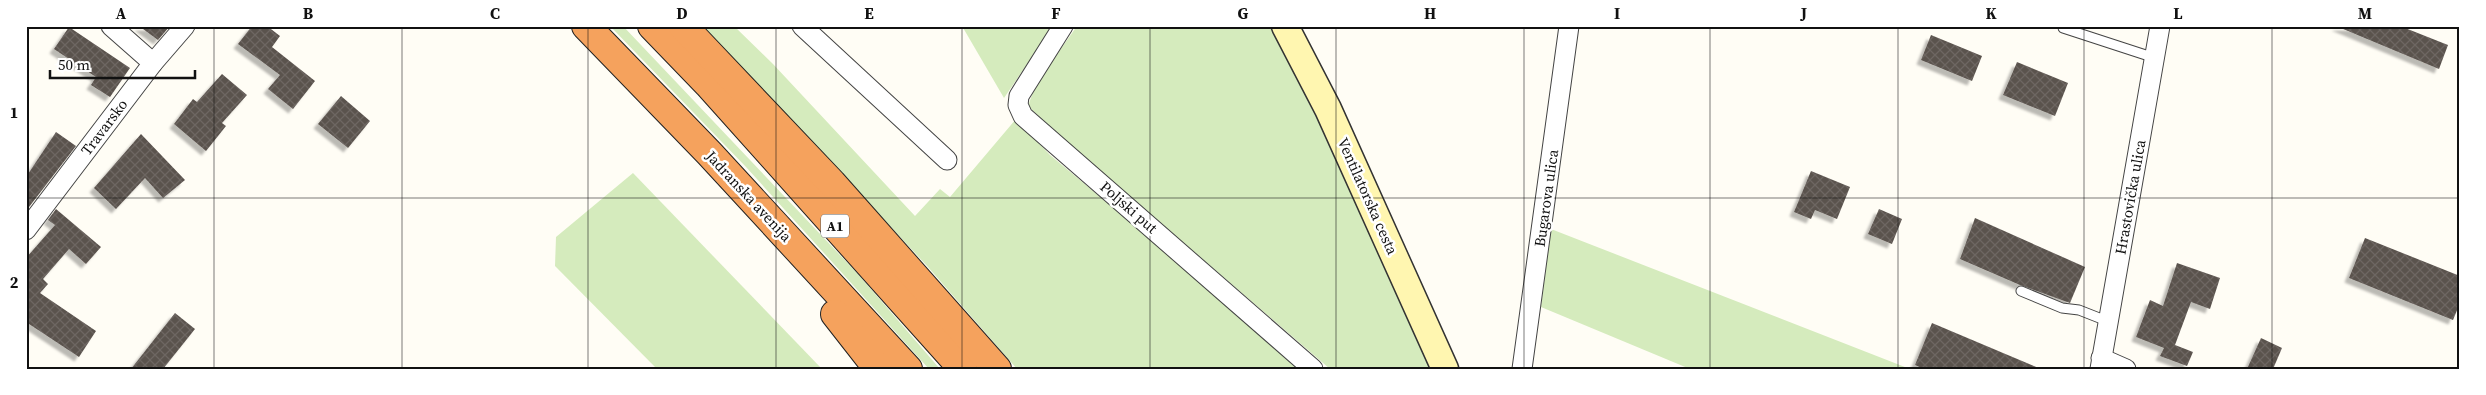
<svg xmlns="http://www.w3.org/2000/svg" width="2486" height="395" font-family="'Source Serif 4',serif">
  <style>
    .grass { fill: #d5ebbd }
    .building { fill: url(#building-cross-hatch); filter: url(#shadow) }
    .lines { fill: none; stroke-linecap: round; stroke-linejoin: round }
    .service-casing { stroke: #444; stroke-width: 11 }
    .minor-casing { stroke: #444; stroke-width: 21 }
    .secondary-casing { stroke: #333; stroke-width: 29 }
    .motorway-casing { stroke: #222; stroke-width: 30 }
    .service { stroke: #fff; stroke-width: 9 }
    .minor { stroke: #fff; stroke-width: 19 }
    .secondary { stroke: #fff6b0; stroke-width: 26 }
    .motorway { stroke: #f5a25d; stroke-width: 28 }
    .grid { fill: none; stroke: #111; stroke-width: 1; stroke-opacity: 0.55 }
    .labels { text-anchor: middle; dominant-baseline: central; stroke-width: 5; stroke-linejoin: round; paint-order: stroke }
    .shield { fill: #fff; stroke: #585858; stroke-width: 1 }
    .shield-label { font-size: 14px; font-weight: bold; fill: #111 }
    .street-label { font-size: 15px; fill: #111; stroke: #fff }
    .neatline { fill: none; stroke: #111; stroke-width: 2 }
    .grid-label { font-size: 16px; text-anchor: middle; font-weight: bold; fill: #111 }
  </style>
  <defs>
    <pattern id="building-cross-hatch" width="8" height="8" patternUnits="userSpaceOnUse" patternTransform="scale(1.25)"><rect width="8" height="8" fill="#5a524d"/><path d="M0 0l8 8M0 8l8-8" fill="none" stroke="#6d6662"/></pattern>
    <filter id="shadow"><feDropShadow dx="-4.5" dy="4.5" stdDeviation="1" flood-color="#0004"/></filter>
  </defs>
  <rect width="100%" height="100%" fill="#fffdf5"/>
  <!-- grass -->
  <g class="grass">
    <polygon points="610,26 623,26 858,274 940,369 929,369 746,167"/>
    <polygon points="695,26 734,26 773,64 915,216 940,189 950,197 1016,119 1050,155 1201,281 1299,369 1017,369 928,267 784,112"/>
    <polygon points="962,26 1053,26 1004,98"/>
    <polygon points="1077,26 1271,26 1318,119 1431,369 1330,369 1056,133 1028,106 1036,84"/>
    <polygon points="633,173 822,369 657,369 555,266 556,237"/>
    <polygon points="1551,229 1910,369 1690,369 1541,307"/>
  </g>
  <!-- building -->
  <g class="building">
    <polygon points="139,26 170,26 158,40"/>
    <polygon points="252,26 267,26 280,36 272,47 315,81 293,109 268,89 280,75 238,44"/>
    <polygon points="2336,26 2400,26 2448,45 2439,69"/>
    <polygon points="69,27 130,68 110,97 91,85 96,77 54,49"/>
    <polygon points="1931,35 1982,56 1972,81 1921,60"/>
    <polygon points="2017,62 2068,83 2055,116 2003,95"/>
    <polygon points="222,74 247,95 222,123 226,126 206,151 174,124 193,99 197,102"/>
    <polygon points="341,96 370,121 348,148 318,124"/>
    <polygon points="56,132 76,146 29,207 26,205 26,177"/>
    <polygon points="141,134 185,180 163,198 145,178 116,209 94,188"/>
    <polygon points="1811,171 1850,187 1837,219 1815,210 1811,219 1794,212"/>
    <polygon points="56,209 101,247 86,264 69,249 43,279 48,284 40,293 96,331 79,357 26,322 26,258 55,225 48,220"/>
    <polygon points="1879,209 1902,219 1892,244 1868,234"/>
    <polygon points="1975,218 2085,267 2070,303 2020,285 1960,259"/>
    <polygon points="2365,238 2460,276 2460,303 2453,320 2349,278"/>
    <polygon points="2177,263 2220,278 2210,309 2191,302 2175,345 2193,352 2187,366 2160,356 2164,348 2136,337 2150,300 2163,306"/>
    <polygon points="175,313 195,329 163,369 131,369"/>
    <polygon points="1932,323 2041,369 1924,369 1915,365"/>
    <polygon points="2261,338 2282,348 2273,369 2247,369"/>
  </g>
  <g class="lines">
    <defs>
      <g id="service">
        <polyline points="2063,28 2155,58"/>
        <polyline points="2021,291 2062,308 2079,310 2107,321"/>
      </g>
      <g id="minor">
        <polyline points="111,26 153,63"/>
        <polyline points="802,26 947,160"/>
        <polyline points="1063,26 1019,96 1018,105 1023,116 1313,369"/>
        <polyline points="26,230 153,63 185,26"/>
        <polyline points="2101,358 2126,369"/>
        <polyline points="1522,369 1569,26"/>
        <polyline points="2100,369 2160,26"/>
      </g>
      <polyline id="secondary" points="1285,26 1328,109 1445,369"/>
      <g id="motorway">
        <polyline points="586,26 709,153 908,369"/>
        <polyline points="652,26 708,84 963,369"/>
        <polyline points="683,26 832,183 997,369"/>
        <polyline points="835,314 878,369"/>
      </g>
    </defs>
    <!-- service casing -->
    <use href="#service" class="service-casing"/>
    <!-- minor casing -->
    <use href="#minor" class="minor-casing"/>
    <!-- secondary casing -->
    <use href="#secondary" class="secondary-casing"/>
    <!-- motorway casing -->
    <use href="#motorway" class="motorway-casing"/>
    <!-- service -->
    <use href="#service" class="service"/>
    <!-- minor -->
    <use href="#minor" class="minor"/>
    <!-- secondary -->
    <use href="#secondary" class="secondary"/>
    <!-- motorway -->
    <use href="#motorway" class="motorway"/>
  </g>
  <!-- grid -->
  <path class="grid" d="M214,26v343M402,26v343M588,26v343M776,26v343M962,26v343M1150,26v343M1336,26v343M1524,26v343M1710,26v343M1898,26v343M2084,26v343M2272,26v343M26,198h2434"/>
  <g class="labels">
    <!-- shield labels -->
    <rect class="shield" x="821" y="214.5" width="28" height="23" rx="4"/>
    <g class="shield-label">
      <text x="835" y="226">A1</text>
    </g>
    <!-- street labels -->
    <g class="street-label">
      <text transform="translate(104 127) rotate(-53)">Travarsko</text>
      <text transform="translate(749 196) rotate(47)">Jadranska avenija</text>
      <text transform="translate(1368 196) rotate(66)">Ventilatorska cesta</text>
      <text transform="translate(2130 197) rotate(-80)">Hrastovička ulica</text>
      <text transform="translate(1546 198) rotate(-82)">Bugarova ulica</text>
      <text transform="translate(1129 207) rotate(41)">Poljski put</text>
    </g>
  </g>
  <!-- border -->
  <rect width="2486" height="395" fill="none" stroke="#ffffff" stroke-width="55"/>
  <!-- scale -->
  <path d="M50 70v8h145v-8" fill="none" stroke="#111111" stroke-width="2.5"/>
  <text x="58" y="70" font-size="15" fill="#111111" stroke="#ffffff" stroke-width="4" paint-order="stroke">50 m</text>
  <rect x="28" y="28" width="2430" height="340" class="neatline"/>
  <g class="grid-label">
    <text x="121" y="19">A</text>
    <text x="308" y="19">B</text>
    <text x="495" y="19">C</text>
    <text x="682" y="19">D</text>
    <text x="869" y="19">E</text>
    <text x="1056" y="19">F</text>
    <text x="1243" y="19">G</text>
    <text x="1430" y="19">H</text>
    <text x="1617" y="19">I</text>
    <text x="1804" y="19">J</text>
    <text x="1991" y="19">K</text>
    <text x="2178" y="19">L</text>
    <text x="2365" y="19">M</text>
    <text x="14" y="118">1</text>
    <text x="14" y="288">2</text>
  </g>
</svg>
